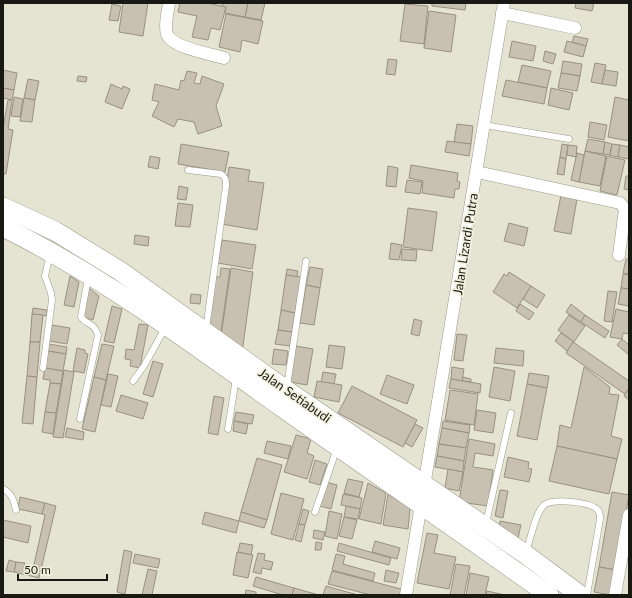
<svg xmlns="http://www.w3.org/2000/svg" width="632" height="598" font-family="Lato,sans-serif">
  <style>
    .building { fill: #c8c0b0; stroke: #989181 }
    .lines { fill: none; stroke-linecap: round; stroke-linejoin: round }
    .lane-casing { stroke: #9a9989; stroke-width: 7 }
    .street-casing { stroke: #9a9989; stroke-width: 13 }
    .primary-casing { stroke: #9a9989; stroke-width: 20 }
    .lane { stroke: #fff; stroke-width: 6 }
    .street { stroke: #fff; stroke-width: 12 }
    .primary { stroke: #fff; stroke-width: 19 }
    .labels { text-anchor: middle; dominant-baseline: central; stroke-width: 3.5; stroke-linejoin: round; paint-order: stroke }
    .street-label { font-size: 13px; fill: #191913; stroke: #f2f1df }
  </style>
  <rect width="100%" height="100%" fill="#e5e4d2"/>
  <!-- building -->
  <g class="building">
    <polygon points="123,3 148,3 143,36 119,32"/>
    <polygon points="180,3 207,3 226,7 220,30 211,28 208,40 192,37 197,16 178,12"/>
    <polygon points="223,3 248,3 245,17 225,13 226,7 222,6"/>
    <polygon points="248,3 265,3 261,20 245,17"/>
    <polygon points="432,3 466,3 465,10 432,6"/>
    <polygon points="576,3 594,3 592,11 575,8"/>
    <polygon points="112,4 121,6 118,21 109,20"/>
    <polygon points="405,4 428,6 424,44 400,41"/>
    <polygon points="429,11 456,15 451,52 424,48"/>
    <polygon points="226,14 263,21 258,44 242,40 240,52 219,47"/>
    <polygon points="574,36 588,39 586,46 572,42"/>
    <polygon points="512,41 536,46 533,61 509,57"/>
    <polygon points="567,41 586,46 583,57 564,52"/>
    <polygon points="545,51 556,54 553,64 543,61"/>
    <polygon points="388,59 397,60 395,75 386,74"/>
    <polygon points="563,61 582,64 580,76 561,73"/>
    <polygon points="595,63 606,65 602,84 591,82"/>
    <polygon points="522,65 551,71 547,88 518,82"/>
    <polygon points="3,70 17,73 14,90 3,88"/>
    <polygon points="605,70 618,72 616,86 602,84"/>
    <polygon points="187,71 197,73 194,83 200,84 202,76 224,84 216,106 222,126 198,134 194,122 178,119 174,127 152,116 159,102 152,100 155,84 179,90 181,80 184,81"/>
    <polygon points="561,73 580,76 577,91 558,88"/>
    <polygon points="78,76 87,77 86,82 77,81"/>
    <polygon points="28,79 39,81 35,100 24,98"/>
    <polygon points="506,80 547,88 544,104 502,96"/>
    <polygon points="111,84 122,89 123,86 130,89 122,109 105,102"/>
    <polygon points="3,88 14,90 12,100 3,98"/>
    <polygon points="551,88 573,93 569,110 548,105"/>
    <polygon points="14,97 23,99 20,117 11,116"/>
    <polygon points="615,97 629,100 629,141 608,137"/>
    <polygon points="24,98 35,100 32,122 20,121"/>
    <polygon points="8,100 12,100 8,129 13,130 6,174 3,174 3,128"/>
    <polygon points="590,122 607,125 604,140 588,137"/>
    <polygon points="457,124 473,126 471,144 454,142"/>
    <polygon points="588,139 605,142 603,154 585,151"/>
    <polygon points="447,141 471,144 469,156 445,152"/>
    <polygon points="605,142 612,144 610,155 603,154"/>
    <polygon points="181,144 229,152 225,172 178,164"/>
    <polygon points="562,144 568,145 566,159 560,157"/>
    <polygon points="612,144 620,145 618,157 610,155"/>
    <polygon points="568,145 577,146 576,157 567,155"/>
    <polygon points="620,145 629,147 629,159 618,157"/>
    <polygon points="585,151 606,156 600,186 579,182"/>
    <polygon points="577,153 584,155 579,182 571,180"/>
    <polygon points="150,156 160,158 158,169 148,167"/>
    <polygon points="607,156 625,160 617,195 600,191"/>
    <polygon points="560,157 566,159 564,175 557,174"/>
    <polygon points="411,165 458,173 457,181 460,182 459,189 455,189 454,198 422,193 423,181 409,178"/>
    <polygon points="388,166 398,168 396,187 386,186"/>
    <polygon points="229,167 250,170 248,181 264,183 257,230 221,224"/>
    <polygon points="626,176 629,176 629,190 624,189"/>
    <polygon points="407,180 422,182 420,194 405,192"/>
    <polygon points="179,186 188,188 186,200 177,199"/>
    <polygon points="561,195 577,199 571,234 554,231"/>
    <polygon points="178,203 193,205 190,227 175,226"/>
    <polygon points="408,208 437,212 432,251 403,247"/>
    <polygon points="509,223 528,228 524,246 504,241"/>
    <polygon points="135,235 149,237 148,246 134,244"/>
    <polygon points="222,240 256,245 252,269 218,263"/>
    <polygon points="391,243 402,245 399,260 389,259"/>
    <polygon points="402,249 417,250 416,261 401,260"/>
    <polygon points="626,259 629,259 629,274 623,273"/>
    <polygon points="310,267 323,269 320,288 306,285"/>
    <polygon points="221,268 230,269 221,332 207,330 215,277 220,277"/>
    <polygon points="231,268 253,272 242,353 221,336"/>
    <polygon points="287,269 298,271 297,277 286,275"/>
    <polygon points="509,272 531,286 517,308 493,292 504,274 507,276"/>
    <polygon points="623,274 629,275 629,289 621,288"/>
    <polygon points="286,275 301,277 295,313 281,310"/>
    <polygon points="70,276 79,282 74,307 64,305"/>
    <polygon points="306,285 320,288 314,325 300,323"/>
    <polygon points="531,286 545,295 537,308 523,299"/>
    <polygon points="89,288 99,296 93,320 82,317"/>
    <polygon points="621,288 629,289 629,306 618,304"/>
    <polygon points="608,291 617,292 612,322 604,321"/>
    <polygon points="191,294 201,295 200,304 190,303"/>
    <polygon points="520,304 534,313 529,320 516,311"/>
    <polygon points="571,304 585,315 581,322 566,312"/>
    <polygon points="112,306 122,309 114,343 104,341"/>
    <polygon points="33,308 47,310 47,316 32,314"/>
    <polygon points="616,309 629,312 629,334 623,333 622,339 610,337"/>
    <polygon points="281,310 295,313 292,332 278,330"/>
    <polygon points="32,314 43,315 40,342 30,342"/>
    <polygon points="569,315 585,326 574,342 558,330"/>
    <polygon points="585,315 609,331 605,338 581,322"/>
    <polygon points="414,319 422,321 419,336 411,334"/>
    <polygon points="139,324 148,325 140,368 130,366 131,360 125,359 126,349 134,350"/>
    <polygon points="52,325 70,328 67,344 49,341"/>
    <polygon points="278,330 292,332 290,346 275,344"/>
    <polygon points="561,333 574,342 567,351 555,341"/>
    <polygon points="457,334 467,335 463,361 454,360"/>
    <polygon points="622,339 629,345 629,355 617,345"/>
    <polygon points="30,342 40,342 37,377 27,376"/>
    <polygon points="573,342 629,381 629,388 625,394 566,353"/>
    <polygon points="49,344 67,347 66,354 48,351"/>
    <polygon points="102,344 114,346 106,380 94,377"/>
    <polygon points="329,345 345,347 342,369 326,367"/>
    <polygon points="296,346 313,349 307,385 290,382"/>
    <polygon points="77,348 85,350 85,353 88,354 84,373 73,371"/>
    <polygon points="496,348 524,351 523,366 494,363"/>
    <polygon points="274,349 288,351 286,365 272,364"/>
    <polygon points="48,351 66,354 63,371 45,368"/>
    <polygon points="153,361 163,364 153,397 143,394"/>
    <polygon points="452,367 464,369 462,381 451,379"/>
    <polygon points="494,367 515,371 510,401 489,397"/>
    <polygon points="584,367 610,387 609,394 619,395 611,436 622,439 617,459 557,446 560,425 571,428"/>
    <polygon points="45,368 63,371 61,384 50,383 50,380 43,379"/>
    <polygon points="64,370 74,372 63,438 53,437"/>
    <polygon points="323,372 336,374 334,384 321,382"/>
    <polygon points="529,373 549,376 547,388 527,384"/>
    <polygon points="108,374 118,376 111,407 101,405"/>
    <polygon points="387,375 414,385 407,404 380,394"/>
    <polygon points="27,376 37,377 33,424 22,423"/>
    <polygon points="94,377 106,380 95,432 82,429"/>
    <polygon points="463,377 471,379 471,382 462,381"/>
    <polygon points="451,379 481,384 480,393 449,388"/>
    <polygon points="317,381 342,385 339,402 314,397"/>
    <polygon points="50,383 61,384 56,413 45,412"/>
    <polygon points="527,384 547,388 537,440 517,436"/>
    <polygon points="352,386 417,420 403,447 338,413"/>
    <polygon points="629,388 629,400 624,396"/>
    <polygon points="450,390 478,394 474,425 445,420"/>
    <polygon points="121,395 148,403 143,419 116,411"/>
    <polygon points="214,396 224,398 218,435 208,433"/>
    <polygon points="477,410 496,413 493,433 474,430"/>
    <polygon points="45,412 56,413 53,434 42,432"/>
    <polygon points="236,412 254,415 252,424 234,421"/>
    <polygon points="234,421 248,424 246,434 233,431"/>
    <polygon points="443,421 470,425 469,433 442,428"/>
    <polygon points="415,424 423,428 412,447 405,443"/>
    <polygon points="67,428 84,432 83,440 65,437"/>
    <polygon points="442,428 469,433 466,448 439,444"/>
    <polygon points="296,435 311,439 307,453 314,456 307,479 284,472"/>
    <polygon points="469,439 495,444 493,456 475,453 473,467 493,470 488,506 459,502"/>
    <polygon points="267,441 291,446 288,459 264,453"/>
    <polygon points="439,444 466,448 464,461 437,456"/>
    <polygon points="557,446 617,459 609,494 549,481"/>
    <polygon points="437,456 464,461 463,472 435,467"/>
    <polygon points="508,457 529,462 528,468 532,469 529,482 504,477"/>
    <polygon points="257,458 282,465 267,520 241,512"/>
    <polygon points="315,460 327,464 320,485 309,482"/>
    <polygon points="448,469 463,472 459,491 445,488"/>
    <polygon points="348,479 363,482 359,497 344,493"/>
    <polygon points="326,482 337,485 331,509 320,506"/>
    <polygon points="368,483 386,493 381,524 359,519"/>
    <polygon points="500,490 508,491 503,518 495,516"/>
    <polygon points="612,492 629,495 616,570 599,567"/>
    <polygon points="281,493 304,499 293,540 271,534"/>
    <polygon points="343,494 362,498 360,509 341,505"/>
    <polygon points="388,494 410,508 408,529 383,525"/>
    <polygon points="20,497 45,503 42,514 18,509"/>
    <polygon points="45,503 56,506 39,578 14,572 16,562 25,563 24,567 33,569 45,515 42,514"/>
    <polygon points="346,506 360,509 358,519 344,517"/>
    <polygon points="303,509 309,511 305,525 299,524"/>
    <polygon points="329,511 342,514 337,539 325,536"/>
    <polygon points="205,512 239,521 236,533 202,524"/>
    <polygon points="241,512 267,520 264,528 239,521"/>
    <polygon points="344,517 357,520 352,539 339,536"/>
    <polygon points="3,520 31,526 28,543 3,537"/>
    <polygon points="500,521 521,525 518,538 498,534"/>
    <polygon points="299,524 305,525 301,542 295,540"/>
    <polygon points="314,530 325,532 323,540 313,538"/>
    <polygon points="427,533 438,535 434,553 456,557 449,589 417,583"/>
    <polygon points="375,541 400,548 397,559 372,552"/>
    <polygon points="316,542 322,543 321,550 315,550"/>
    <polygon points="240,543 253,545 251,555 238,552"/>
    <polygon points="339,543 391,558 389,565 337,551"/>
    <polygon points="124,550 132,552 125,594 117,592"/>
    <polygon points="237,552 253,555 248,578 233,575"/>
    <polygon points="258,553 265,554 264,560 273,562 271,570 262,568 261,574 253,572"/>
    <polygon points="135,554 160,559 158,568 133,563"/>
    <polygon points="336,554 345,556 343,564 375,573 373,581 332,570"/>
    <polygon points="9,560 16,562 14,572 6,571"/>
    <polygon points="456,564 470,566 464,595 450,595"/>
    <polygon points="599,567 616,570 611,595 594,592"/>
    <polygon points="148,569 157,571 152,595 142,595"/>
    <polygon points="386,570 399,573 396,583 384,581"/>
    <polygon points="332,571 401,589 400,595 371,595 328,584"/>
    <polygon points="470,573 489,577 485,595 466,595"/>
    <polygon points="256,577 294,588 292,595 283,595 253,586"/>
    <polygon points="326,586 358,595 323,595"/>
    <polygon points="294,588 319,595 292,595"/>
    <polygon points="246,590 256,592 256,595 245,595"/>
    <polygon points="487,591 505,595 486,595"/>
  </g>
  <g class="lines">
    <defs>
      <g id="lane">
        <polyline points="484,125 569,139"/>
        <path d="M188,170l33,4c5,3 5,6 5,12l-20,143"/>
        <polyline points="43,368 52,300 51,293 45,276 50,254"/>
        <polyline points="133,381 144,366 165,328"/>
        <polyline points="287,386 306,261"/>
        <path d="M80,419l18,-84c-5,-14 -11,-9 -17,-18l7,-39"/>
        <polyline points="228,429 236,378"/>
        <path d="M3,489c9,4 11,12 13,21"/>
        <polyline points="315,512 337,448"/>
        <polyline points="486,523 511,413"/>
        <path d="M526,551c5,-12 9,-38 18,-46 9,-7 47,-3 54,5 2,3 2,6 2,9l-13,76"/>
      </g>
      <g id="street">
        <path d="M169,3c-1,9 -5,22 -2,31 5,14 44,20 57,24"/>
        <polyline points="502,13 575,28"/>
        <polyline points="477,172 620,203 625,209 619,255"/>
        <polyline points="406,595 504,3"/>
        <polyline points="615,595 629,515"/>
      </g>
      <g id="primary">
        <polyline points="3,207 55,231 120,271 286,390 525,554 580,595"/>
        <path d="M3,227c101,50 190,117 280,181 89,63 178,124 266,187"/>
      </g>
    </defs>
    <!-- lane casing -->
    <use href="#lane" class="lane-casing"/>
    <!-- street casing -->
    <use href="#street" class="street-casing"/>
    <!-- primary casing -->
    <use href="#primary" class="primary-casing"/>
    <!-- lane -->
    <use href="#lane" class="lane"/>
    <!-- street -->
    <use href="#street" class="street"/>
    <!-- primary -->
    <use href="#primary" class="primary"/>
  </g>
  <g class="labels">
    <!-- street labels -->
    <g class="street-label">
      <text transform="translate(465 244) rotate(-81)">Jalan Lizardi Putra</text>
      <text transform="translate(295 395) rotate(35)">Jalan Setiabudi</text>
    </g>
  </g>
  <!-- border -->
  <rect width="632" height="598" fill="none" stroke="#191913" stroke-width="8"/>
  <!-- scale -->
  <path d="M18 574v6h89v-6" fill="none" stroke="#191913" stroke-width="2"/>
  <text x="24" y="574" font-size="12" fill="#191913" stroke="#f2f1df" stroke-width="3" paint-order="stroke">50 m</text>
</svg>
